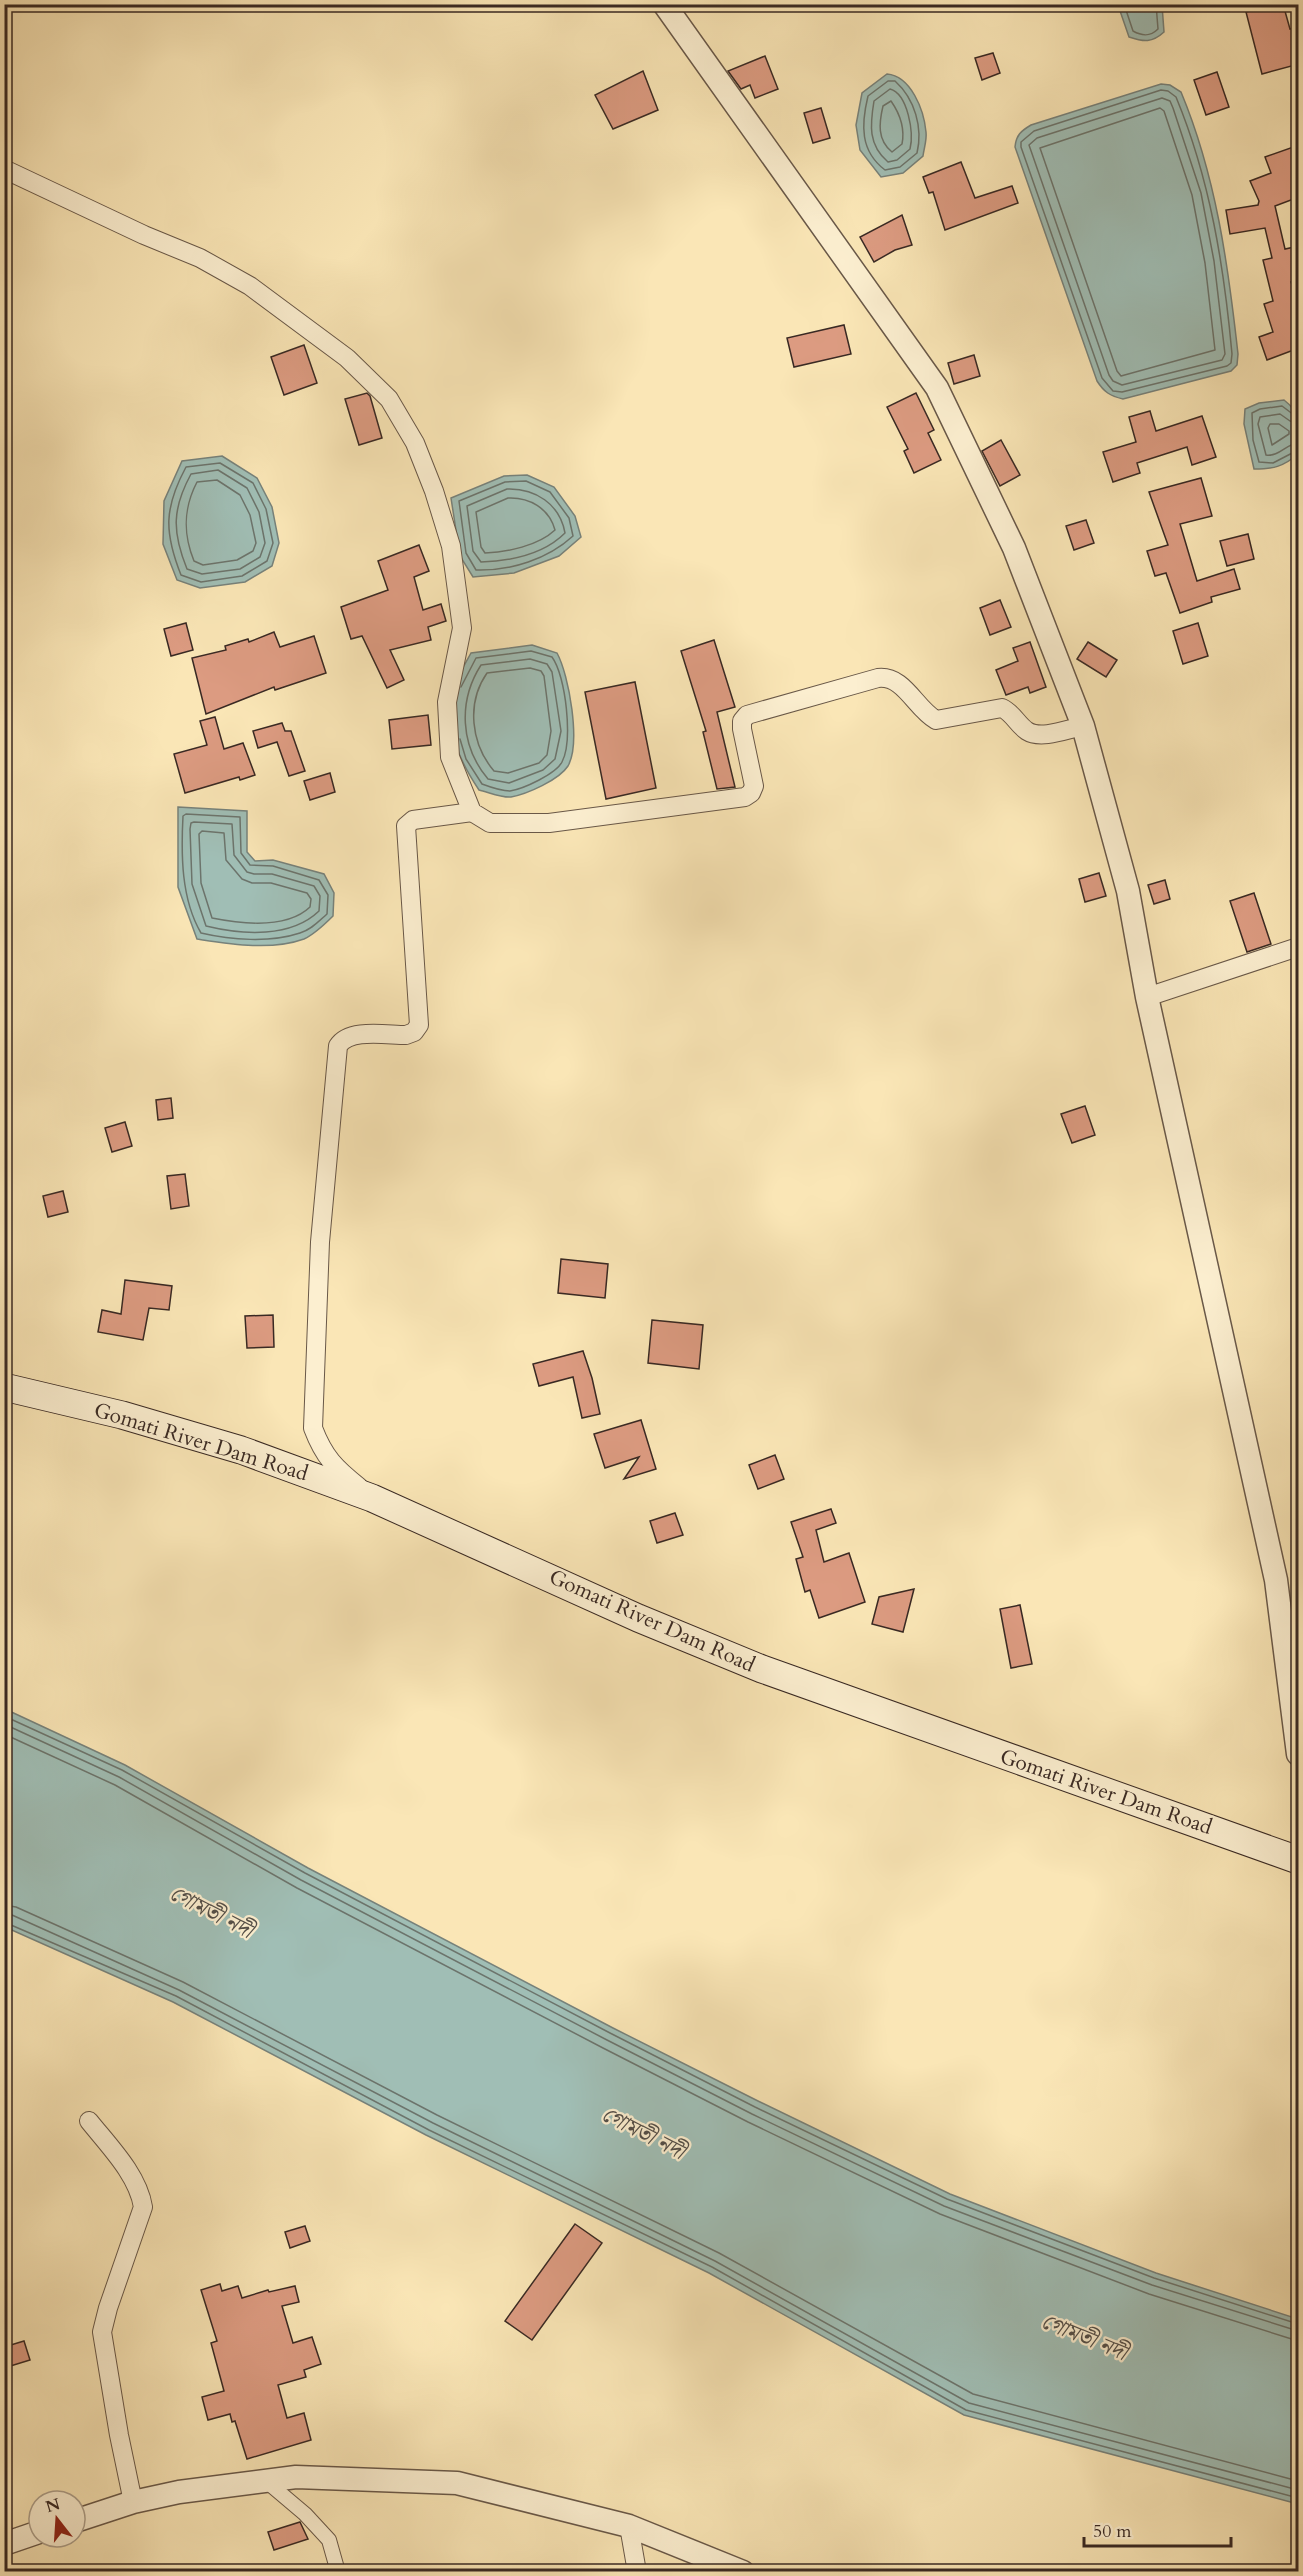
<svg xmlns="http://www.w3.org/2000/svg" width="1303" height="2576" font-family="Cardo,'Noto Serif Bengali',serif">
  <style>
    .water { fill: #a0beb5; stroke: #77827b; stroke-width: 1.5 }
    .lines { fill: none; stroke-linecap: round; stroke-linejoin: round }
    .shore { stroke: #6c746c; stroke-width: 1.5 }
    .building { fill: #dc9b81; stroke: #392923; stroke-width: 1.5 }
    .pedestrian-casing { stroke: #695848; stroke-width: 16 }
    .minor-casing { stroke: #695848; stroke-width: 20 }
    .tertiary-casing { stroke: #695848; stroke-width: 25 }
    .secondary-casing { stroke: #392923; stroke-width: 29 }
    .pedestrian { stroke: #fcefd0; stroke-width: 14 }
    .minor { stroke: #fcefd0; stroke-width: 18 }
    .tertiary { stroke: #fcefd0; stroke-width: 22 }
    .secondary { stroke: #fcefd0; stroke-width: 27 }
    .labels { text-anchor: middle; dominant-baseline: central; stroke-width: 4.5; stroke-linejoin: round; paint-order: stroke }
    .street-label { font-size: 21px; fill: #392923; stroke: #fcefd0 }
    .water-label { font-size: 22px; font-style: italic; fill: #534e48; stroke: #fcefd0 }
  </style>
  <rect width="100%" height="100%" fill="#fae6b6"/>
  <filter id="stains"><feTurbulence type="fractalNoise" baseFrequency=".00333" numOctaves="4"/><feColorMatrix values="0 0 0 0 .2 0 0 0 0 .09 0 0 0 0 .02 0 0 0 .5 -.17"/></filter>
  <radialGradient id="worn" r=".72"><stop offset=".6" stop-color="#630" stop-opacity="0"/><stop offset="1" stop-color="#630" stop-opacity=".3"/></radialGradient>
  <!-- water -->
  <g class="water">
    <path d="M1118,5h44l2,27c-12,11 -20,10 -35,5z"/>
    <path d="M887,74c24,2 37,36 39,58 1,8 -2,16 -3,24l-20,17 -22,4 -21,-27 -4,-25 6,-32z"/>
    <path d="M1161,84l9,1 11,7c35,84 47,172 57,262l-1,11 -6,6 -108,28c-13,-3 -19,-7 -26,-18l-82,-234c1,-12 6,-16 16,-22z"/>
    <path d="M1284,400c19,14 15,31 14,54 -15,13 -25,15 -44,15l-10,-45 1,-15 14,-6z"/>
    <polygon points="222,456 257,478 272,507 279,543 272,566 245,582 200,588 177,580 163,544 164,501 182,461"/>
    <polygon points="527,475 554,487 575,516 581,537 559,556 514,573 473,577 460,556 451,498 504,476"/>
    <path d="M532,645l25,8c12,22 24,90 11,113 -9,14 -41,28 -57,31 -9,1 -23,-5 -32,-7 -20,-30 -35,-62 -26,-100 3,-12 12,-26 18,-37z"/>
    <path d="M178,807l69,4v41l8,9 18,-1 51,14 10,19 -1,23c-8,8 -18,18 -29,23 -33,12 -74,5 -107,0l-19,-52z"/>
    <polygon points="5,1709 125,1765 308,1868 613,2028 758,2101 950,2194 1156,2273 1298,2319 1298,2504 964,2415 709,2273 426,2135 173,2002 5,1927"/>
  </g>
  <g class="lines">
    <!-- shore -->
    <g class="shore">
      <path d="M1124,4l9,27c9,5 17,6 25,-2l-2,-25"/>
      <path d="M888,81h7c20,18 28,47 22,72l-17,14 -15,3c-25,-19 -24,-45 -17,-74z"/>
      <path d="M890,89c18,5 24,44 20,60l-13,11 -9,2c-20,-17 -18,-37 -14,-61z"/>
      <path d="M1161,90l7,1 8,6c34,82 48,169 56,257l-1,9 -4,3 -105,26 -9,-1 -11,-13 -81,-231v-5l13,-11z"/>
      <polygon points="1162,98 1170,101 1173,108 1201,193 1214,261 1225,354 1222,360 1122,385 1113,381 1109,375 1029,145 1037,138"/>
      <path d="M891,101c9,13 14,28 11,43l-10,8c-15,-12 -13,-29 -9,-46z"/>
      <polygon points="1160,108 1164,111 1192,195 1205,263 1215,350 1121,376 1117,371 1040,148"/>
      <polyline points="1298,415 1294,415 1282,406 1260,409 1252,413 1253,440 1259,462 1273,463 1298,450"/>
      <path d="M1298,423l-8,-2 -10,-7 -20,3 -2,7 8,31c13,2 20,-11 32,-12"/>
      <polygon points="1270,424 1279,424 1289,431 1289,434 1272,445 1268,428"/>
      <path d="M220,463l33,20 13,26 7,34 -6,18 -25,15 -41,6 -20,-7c-17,-43 -17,-67 5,-108z"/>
      <path d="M218,470l29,18 12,24 6,31 -5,14 -20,12 -38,5 -15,-5c-15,-37 -15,-60 4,-95z"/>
      <path d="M217,480l23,15 10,20 6,28 -3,8 -16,9 -34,5 -9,-4c-11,-27 -11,-52 3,-79z"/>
      <path d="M526,481l24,11 19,26 4,18c-25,23 -62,35 -97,34l-10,-17 -7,-52 46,-19z"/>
      <path d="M507,489c28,-1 53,15 58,44 -21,21 -55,28 -84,29l-8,-11 -6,-45z"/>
      <path d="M508,498c21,-1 41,10 47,32 -17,16 -48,22 -70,23l-4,-6 -5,-35z"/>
      <path d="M530,659l17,5 5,8 9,59 -6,28 -12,11 -34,13 -21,-4c-28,-33 -30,-78 -7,-114z"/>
      <path d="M530,668l11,3 3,5 7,55 -4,24 -8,8 -31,10 -14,-2c-23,-27 -28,-68 -7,-98z"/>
      <path d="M460,739l6,20 16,25c8,3 20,7 28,7 13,-2 46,-17 52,-29 11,-21 4,-86 -10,-105l-21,-6 -55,7 -15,29"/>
      <path d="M186,814l54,3 1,36 9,12 23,1 46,14 9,15 -1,19c-8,7 -16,16 -27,19 -30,10 -69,7 -99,0 -20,-34 -20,-79 -18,-117z"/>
      <path d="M194,822l38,2 2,31 13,17 7,2h18l42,12 6,10 -1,15c-28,27 -76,24 -113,15l-14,-42 -2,-55 1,-6z"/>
      <path d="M202,831l22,2 2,27 16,19 10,4h19l36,10 4,6 -1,8c-23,22 -68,17 -98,11l-11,-35 -2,-49z"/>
      <polyline points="4,1716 122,1770 305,1873 610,2033 755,2107 947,2199 1154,2278 1298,2324"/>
      <polyline points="4,1724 119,1777 301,1880 607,2040 752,2114 944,2206 1152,2285 1298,2331"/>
      <polyline points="4,1734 115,1785 297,1888 603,2048 748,2122 940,2214 1149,2294 1298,2341"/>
      <polyline points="4,1905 16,1907 183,1982 437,2115 719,2253 973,2394 1298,2481"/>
      <polyline points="4,1914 12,1915 179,1990 433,2123 715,2261 969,2403 1298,2490"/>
      <polyline points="4,1922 176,1996 429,2130 712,2267 966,2410 1298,2498"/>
    </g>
  </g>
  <!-- building -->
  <g class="building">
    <polygon points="1272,4 1283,4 1290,29 1299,27 1299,64 1262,74 1246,12"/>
    <polygon points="993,53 1000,73 982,80 975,58"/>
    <polygon points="765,56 778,89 755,98 750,85 741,89 728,71"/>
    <polygon points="643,71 658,110 613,129 595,95"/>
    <polygon points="1217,72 1229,107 1206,115 1194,80"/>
    <polygon points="821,108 830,138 813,143 804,113"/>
    <polygon points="1299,145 1299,197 1275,206 1285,249 1299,246 1299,280 1291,282 1299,303 1299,348 1267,360 1259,337 1273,332 1264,304 1273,301 1263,260 1272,258 1265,228 1230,234 1226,210 1258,205 1259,201 1250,181 1271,173 1265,157"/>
    <polygon points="961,162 975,198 1012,186 1018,203 945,230 933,192 929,193 923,177"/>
    <polygon points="902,215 912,245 895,250 874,262 860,237"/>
    <polygon points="844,325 851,354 794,367 787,338"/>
    <polygon points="304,345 317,383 284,395 271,357"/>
    <polygon points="974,355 980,376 954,384 948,363"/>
    <polygon points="367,393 370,396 382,438 359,445 345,399"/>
    <polygon points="916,393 934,430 928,433 941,460 914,473 904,451 908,449 887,407"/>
    <polygon points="1150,411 1156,431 1202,416 1216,457 1192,465 1187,447 1137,463 1140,473 1113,482 1103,452 1136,442 1129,417"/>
    <polygon points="1001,440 1020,475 1000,486 982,451"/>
    <polygon points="1201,478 1212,516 1180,524 1197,581 1234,569 1240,589 1211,597 1212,602 1180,613 1166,573 1155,576 1147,551 1168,545 1149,492"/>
    <polygon points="1086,520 1094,543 1074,550 1066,526"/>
    <polygon points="1248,534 1254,559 1227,566 1220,541"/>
    <polygon points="419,545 429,571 414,577 423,610 441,604 446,621 428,627 431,640 390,650 404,680 387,688 362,636 351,639 341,607 388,590 378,561"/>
    <polygon points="1000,600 1011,627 990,635 980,608"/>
    <polygon points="186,623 193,650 171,656 164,629"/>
    <polygon points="1198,623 1208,656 1183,664 1173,631"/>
    <polygon points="274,632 280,647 314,636 326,673 275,690 274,687 206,714 192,658 226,650 225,646 248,639 249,642"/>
    <polygon points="714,640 735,707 717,712 735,787 717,789 703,732 706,731 681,651"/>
    <polygon points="1030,642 1046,687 1030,693 1028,687 1006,695 996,670 1018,661 1013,648"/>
    <polygon points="1088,642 1117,660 1106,677 1077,659"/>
    <polygon points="635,682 656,788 606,799 585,692"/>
    <polygon points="428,715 431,745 392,749 389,720"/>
    <polygon points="215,717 224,749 243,743 255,775 240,780 239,777 185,793 174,754 207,745 200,721"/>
    <polygon points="282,723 285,731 291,731 305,771 289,776 277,742 258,748 253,731"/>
    <polygon points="330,773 335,792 310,800 304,781"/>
    <polygon points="1099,873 1106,896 1085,902 1079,879"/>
    <polygon points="1165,880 1170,899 1154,904 1148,885"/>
    <polygon points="1254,893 1271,944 1247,952 1230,901"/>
    <polygon points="171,1098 173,1118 158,1120 156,1100"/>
    <polygon points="1085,1106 1095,1135 1072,1143 1061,1114"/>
    <polygon points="125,1122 132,1146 112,1152 105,1128"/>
    <polygon points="185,1174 189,1206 171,1209 167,1176"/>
    <polygon points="63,1191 68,1212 48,1217 43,1196"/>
    <polygon points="561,1259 608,1264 605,1298 558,1293"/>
    <polygon points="125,1280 172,1286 169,1310 149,1308 143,1340 98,1332 102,1310 121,1314"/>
    <polygon points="273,1315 274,1347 247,1348 245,1316"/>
    <polygon points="652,1320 703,1325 699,1369 648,1363"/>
    <polygon points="583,1351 592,1378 600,1414 582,1418 573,1377 539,1386 533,1364"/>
    <polygon points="641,1420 656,1469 624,1479 639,1457 605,1468 594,1434"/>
    <polygon points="775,1455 784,1479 758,1489 749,1465"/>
    <polygon points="831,1509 836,1523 816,1530 824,1562 849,1553 865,1602 819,1618 810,1590 805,1592 796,1559 803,1557 791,1522"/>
    <polygon points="675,1513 683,1535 657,1543 650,1521"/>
    <polygon points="914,1589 903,1632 872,1624 879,1597"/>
    <polygon points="1020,1605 1032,1664 1011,1668 1000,1609"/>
    <polygon points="575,2224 602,2243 532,2340 505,2321"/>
    <polygon points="305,2226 310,2241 290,2248 285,2232"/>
    <polygon points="220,2284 222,2291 238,2286 242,2298 268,2290 269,2292 295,2286 299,2302 282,2306 293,2343 312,2337 321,2364 304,2370 306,2377 278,2385 287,2418 304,2413 311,2440 247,2459 235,2421 232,2422 230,2414 208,2420 202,2397 224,2391 211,2343 217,2341 201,2290"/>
    <polygon points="24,2341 30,2360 4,2368 4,2347"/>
    <polygon points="300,2522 308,2539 274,2550 268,2532"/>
  </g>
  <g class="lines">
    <defs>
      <polyline id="pedestrian" points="266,2481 305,2514 329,2540 338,2572"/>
      <g id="minor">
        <path d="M4,169l140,66 56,23 50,28 97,72 42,41 26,44 19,48 17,55 11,82 -15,74 3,55 22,55 18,11h59l196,-26 6,-4 3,-7 -12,-57v-8l5,-6 131,-37c26,-3 37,30 58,42l66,-12c11,5 15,16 25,23 14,9 41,-2 56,-5"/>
        <polyline points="1147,997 1298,947"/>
        <path d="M359,1487c-24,-19 -35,-30 -46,-59l7,-186 18,-196c11,-18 48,-11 68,-11l8,-3 5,-7 -13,-199 7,-6 59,-8"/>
        <path d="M89,2121c20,25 49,54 54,86l-35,101 -6,24 17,103 14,67"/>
        <polyline points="629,2526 637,2572"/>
      </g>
      <g id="tertiary">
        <polyline points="664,4 937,388 1014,548 1083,726 1128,891 1147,997 1276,1580 1298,1754"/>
        <polyline points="75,2521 133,2502 179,2492 296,2477 457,2483 629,2526 743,2572"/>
        <polyline points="4,2544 39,2532"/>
      </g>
      <polyline id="secondary" points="4,1387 122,1415 241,1450 372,1498 638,1618 762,1669 1298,1860"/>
    </defs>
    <!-- pedestrian casing -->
    <use href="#pedestrian" class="pedestrian-casing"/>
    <!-- minor casing -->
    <use href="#minor" class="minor-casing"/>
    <!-- tertiary casing -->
    <use href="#tertiary" class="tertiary-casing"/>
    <!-- secondary casing -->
    <use href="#secondary" class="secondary-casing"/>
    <!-- pedestrian -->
    <use href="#pedestrian" class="pedestrian"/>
    <!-- minor -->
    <use href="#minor" class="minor"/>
    <!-- tertiary -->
    <use href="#tertiary" class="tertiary"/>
    <!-- secondary -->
    <use href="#secondary" class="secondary"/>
  </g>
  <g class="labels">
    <!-- street labels -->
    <g class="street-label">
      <text transform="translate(201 1442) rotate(17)">Gomati River Dam Road</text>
      <text transform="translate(652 1621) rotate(24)">Gomati River Dam Road</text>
      <text transform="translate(1106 1792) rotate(19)">Gomati River Dam Road</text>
    </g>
    <!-- water labels -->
    <g class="water-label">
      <text transform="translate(211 1912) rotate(27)">গোমতী নদী</text>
      <text transform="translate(643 2133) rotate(27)">গোমতী নদী</text>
      <text transform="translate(1084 2337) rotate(22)">গোমতী নদী</text>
    </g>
  </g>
  <!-- margin -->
  <rect width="1303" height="2576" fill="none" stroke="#fae6b6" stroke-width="24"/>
  <rect x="6" y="6" width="1291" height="2564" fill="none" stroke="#392923" stroke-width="3"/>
  <rect x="12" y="12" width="1279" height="2552" fill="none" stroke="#392923" stroke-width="1.5"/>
  <!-- north arrow -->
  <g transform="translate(57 2519) rotate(343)"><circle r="28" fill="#fcefd0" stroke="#aea08b" stroke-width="1.5"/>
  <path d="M0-4.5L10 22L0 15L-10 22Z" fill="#8f2418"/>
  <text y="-9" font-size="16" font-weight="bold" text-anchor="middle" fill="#392923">N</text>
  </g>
  <!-- scale -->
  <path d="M1084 2537v9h147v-9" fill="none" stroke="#392923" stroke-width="3"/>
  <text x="1093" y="2537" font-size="18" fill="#392923" stroke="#fcefd0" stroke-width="4.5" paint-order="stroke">50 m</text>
  <rect width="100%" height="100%" filter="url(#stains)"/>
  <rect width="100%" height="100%" fill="url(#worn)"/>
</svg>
